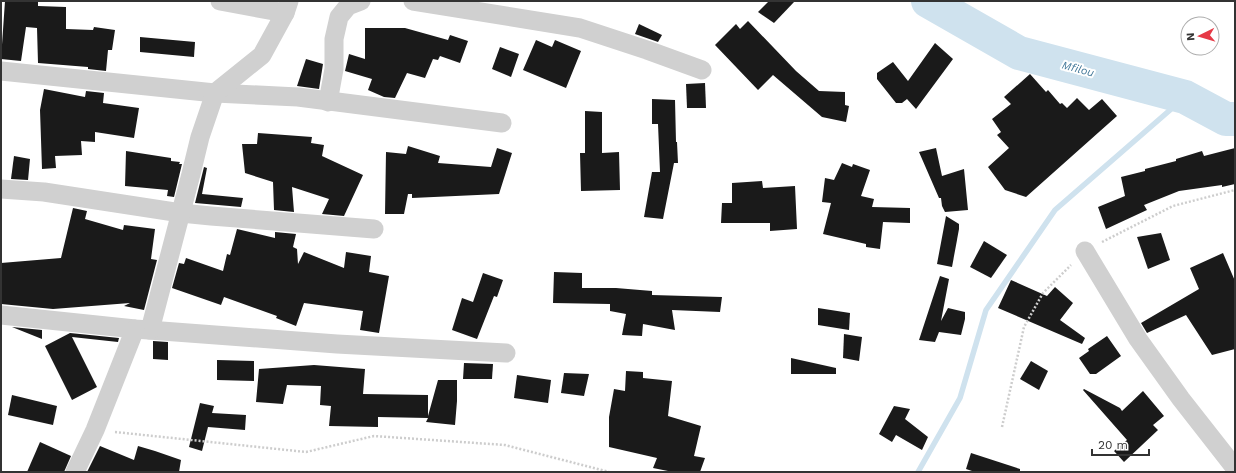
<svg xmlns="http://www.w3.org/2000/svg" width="1236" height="473" font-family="'Work Sans',sans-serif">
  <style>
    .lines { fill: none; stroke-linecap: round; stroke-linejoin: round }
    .stream { stroke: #cfe2ee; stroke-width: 5.5 }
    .river { stroke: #cfe2ee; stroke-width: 34 }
    .building { fill: #1a1a1a }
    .path { stroke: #cdcdcd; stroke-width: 2.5; stroke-dasharray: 2 2; stroke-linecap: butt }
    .street { stroke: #d0d0d0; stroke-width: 19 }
    .labels { text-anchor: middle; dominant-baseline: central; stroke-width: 4; stroke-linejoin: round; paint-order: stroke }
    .water-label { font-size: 11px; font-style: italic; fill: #3f7597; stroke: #fff }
  </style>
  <rect width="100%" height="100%" fill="#fff"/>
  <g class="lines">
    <!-- stream -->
    <polyline class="stream" points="918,472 960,398 986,310 1055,210 1185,97"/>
    <!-- river -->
    <polyline class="river" points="928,1 1019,53 1185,97 1226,119 1235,119"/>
  </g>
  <!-- building -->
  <g class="building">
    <polygon points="5,1 38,1 38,6 66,7 66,29 93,30 94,27 115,30 112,50 108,50 106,71 88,69 88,67 38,63 37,28 26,27 21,61 1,59"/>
    <polygon points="769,1 795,1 774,23 758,12"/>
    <polygon points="748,21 796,71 819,91 845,92 845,105 849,106 846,122 822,117 773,75 758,90 715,45 736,24 740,29"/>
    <polygon points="639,24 662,35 658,42 635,34"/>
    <polygon points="365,28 405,28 448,40 450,35 468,41 460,63 440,56 438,60 433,59 425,78 407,73 395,98 384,97 368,90 372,79 345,71 349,54 365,59"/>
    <polygon points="140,37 195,42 194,57 140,52"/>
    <polygon points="536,40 552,47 555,40 581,51 566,88 523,70"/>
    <polygon points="935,43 953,59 916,109 907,99 902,103 896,103 877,79 877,73 893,62 908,81"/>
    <polygon points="500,47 519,54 511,77 492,69"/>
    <polygon points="306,59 323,64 319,89 297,86"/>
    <polygon points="1030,74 1046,92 1048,90 1060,104 1062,103 1067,108 1077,98 1089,110 1102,99 1117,116 1026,197 1005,190 988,167 1009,148 997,135 1001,132 992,119 1011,104 1004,97"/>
    <polygon points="705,83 706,108 687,108 686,84"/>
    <polygon points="44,89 85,97 86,91 104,93 103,103 139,108 134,138 95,132 95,142 81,141 82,155 55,156 56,168 42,169 40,110"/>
    <polygon points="652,99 675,100 676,142 677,142 678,163 674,163 663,219 644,217 652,172 660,172 658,124 652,124"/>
    <polygon points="585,111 602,112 602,153 619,152 620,190 581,191 580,153 585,153"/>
    <polygon points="258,133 312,137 311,143 324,145 322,156 363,175 344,216 322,214 329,199 292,187 294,212 274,210 273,182 245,173 242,144 257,144"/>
    <polygon points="408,146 440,156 438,163 491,167 497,148 512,153 499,194 412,198 412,194 408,194 404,214 385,214 386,152 406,154"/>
    <polygon points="936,148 942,176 964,169 968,210 945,212 942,206 941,198 939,198 919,152"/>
    <polygon points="1235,148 1235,184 1222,187 1222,185 1179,191 1144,205 1147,210 1106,229 1098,207 1125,196 1121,177 1145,171 1145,169 1176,161 1176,159 1202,151 1204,156"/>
    <polygon points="126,151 171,158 171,161 180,162 179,164 182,164 174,197 167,196 168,190 125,186"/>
    <polygon points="14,156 30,159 28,180 11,179"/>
    <polygon points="842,163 852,167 853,164 870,170 861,196 874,199 872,207 910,208 910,223 883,222 880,249 866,247 866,244 823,234 831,203 822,202 825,178 834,180"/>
    <polygon points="204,167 207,168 202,194 243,198 241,207 195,203"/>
    <polygon points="762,181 763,188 795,186 797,229 770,231 770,223 721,223 722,203 732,203 732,183"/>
    <polygon points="73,208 87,211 85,219 123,230 124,225 155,229 151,259 157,260 144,310 124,306 130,303 53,309 1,304 1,263 61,258"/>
    <polygon points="946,216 959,224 959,229 952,267 937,264"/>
    <polygon points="237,229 275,238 275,232 296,234 293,247 297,249 298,264 304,252 344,268 346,252 371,256 369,272 389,276 379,333 360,330 363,311 304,303 296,326 276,318 277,316 224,297 221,305 172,288 179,263 184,264 186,258 223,271 227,254 230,255"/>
    <polygon points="1161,233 1170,260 1148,269 1137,237"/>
    <polygon points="984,241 1007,255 991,278 970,267"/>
    <polygon points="1223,253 1235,281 1235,349 1212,355 1186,315 1147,333 1141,323 1199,289 1190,268"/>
    <polygon points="554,272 582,273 582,288 616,288 652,291 652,295 722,297 720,312 672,310 675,330 643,324 642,336 622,335 626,314 610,311 610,304 553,303"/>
    <polygon points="483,273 503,280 497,297 494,296 477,339 452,330 462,298 473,302"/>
    <polygon points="940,276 949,279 941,321 948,308 965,312 965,319 961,335 939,332 935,342 919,340"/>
    <polygon points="1011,280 1047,296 1055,287 1073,303 1060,320 1085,338 1082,344 998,308"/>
    <polygon points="818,308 850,313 849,330 818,325"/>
    <polygon points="12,327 42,330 42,339"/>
    <polygon points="70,333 119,338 118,342 72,337 97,387 72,400 45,346"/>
    <polygon points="844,334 862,337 859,361 843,358"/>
    <polygon points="1107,336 1121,356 1096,374 1090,374 1079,358 1089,351 1088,349"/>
    <polygon points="153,341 168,342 168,360 153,359"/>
    <polygon points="791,358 836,368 836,374 791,374"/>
    <polygon points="217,360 254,361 254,381 217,380"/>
    <polygon points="1031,361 1048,371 1039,390 1020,379"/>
    <polygon points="464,363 493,364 492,379 463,379"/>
    <polygon points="314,365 365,369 363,394 428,395 428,416 438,380 457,380 457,401 455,425 426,422 428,418 378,417 378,427 329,426 331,406 320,405 321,386 287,385 283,404 256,402 259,369"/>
    <polygon points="626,371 643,372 643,378 672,381 668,416 701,426 694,456 705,458 700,472 673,472 653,468 657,458 609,447 609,417 614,389 625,391"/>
    <polygon points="564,373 589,374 584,396 561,393"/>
    <polygon points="517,375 551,380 548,403 514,398"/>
    <polygon points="1084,389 1120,408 1122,411 1143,391 1164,416 1153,425 1158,430 1124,462 1114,451 1127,440 1083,390"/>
    <polygon points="12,395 57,406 53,425 8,415"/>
    <polygon points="200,403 214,406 212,413 246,415 245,430 208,427 202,451 189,447"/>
    <polygon points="894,406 910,409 905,419 928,437 922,450 896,435 892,442 879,434"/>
    <polygon points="40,442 71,456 64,472 27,472"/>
    <polygon points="100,446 134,460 138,446 155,451 181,460 179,472 87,472"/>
    <polygon points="971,453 1020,469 1020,472 975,472 966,469"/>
  </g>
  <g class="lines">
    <!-- path -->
    <g class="path">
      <polyline points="1102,242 1173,206 1235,190"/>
      <polyline points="1002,427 1024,327 1043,293 1071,265"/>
      <polyline points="115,432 306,452 374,436 505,445 609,472"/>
    </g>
    <!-- street -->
    <g class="street">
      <polyline points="220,1 285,13"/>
      <polyline points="413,1 580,28 647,50 702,70"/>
      <polyline points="1,71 215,93 298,97 502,123"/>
      <polyline points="328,102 334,69 334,39 339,17 348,6 361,1"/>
      <polyline points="1,189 44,192 181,213 211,216 374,229"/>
      <polyline points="1085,251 1138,339 1181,399 1235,468"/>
      <polyline points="1,315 135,329 337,344 506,353"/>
      <polyline points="150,330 191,174 200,137 215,93 262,55 285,13 289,1"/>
      <polyline points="75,472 95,430 135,329"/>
    </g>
  </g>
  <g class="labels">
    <!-- water labels -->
    <g class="water-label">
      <text transform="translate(1078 69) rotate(15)">Mfilou</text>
    </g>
  </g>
  <!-- border -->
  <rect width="1236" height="473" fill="none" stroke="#333333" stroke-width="4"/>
  <!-- north arrow -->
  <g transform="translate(1200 36) rotate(265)"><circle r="19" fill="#ffffff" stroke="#adadad"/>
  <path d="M0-3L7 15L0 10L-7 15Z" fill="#e63946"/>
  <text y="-6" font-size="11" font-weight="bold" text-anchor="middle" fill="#333333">N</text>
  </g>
  <!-- scale -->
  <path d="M1092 449v6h57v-6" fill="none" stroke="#333333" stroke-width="2"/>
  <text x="1098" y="449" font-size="12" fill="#333333" stroke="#ffffff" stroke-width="3" paint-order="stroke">20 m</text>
</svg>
